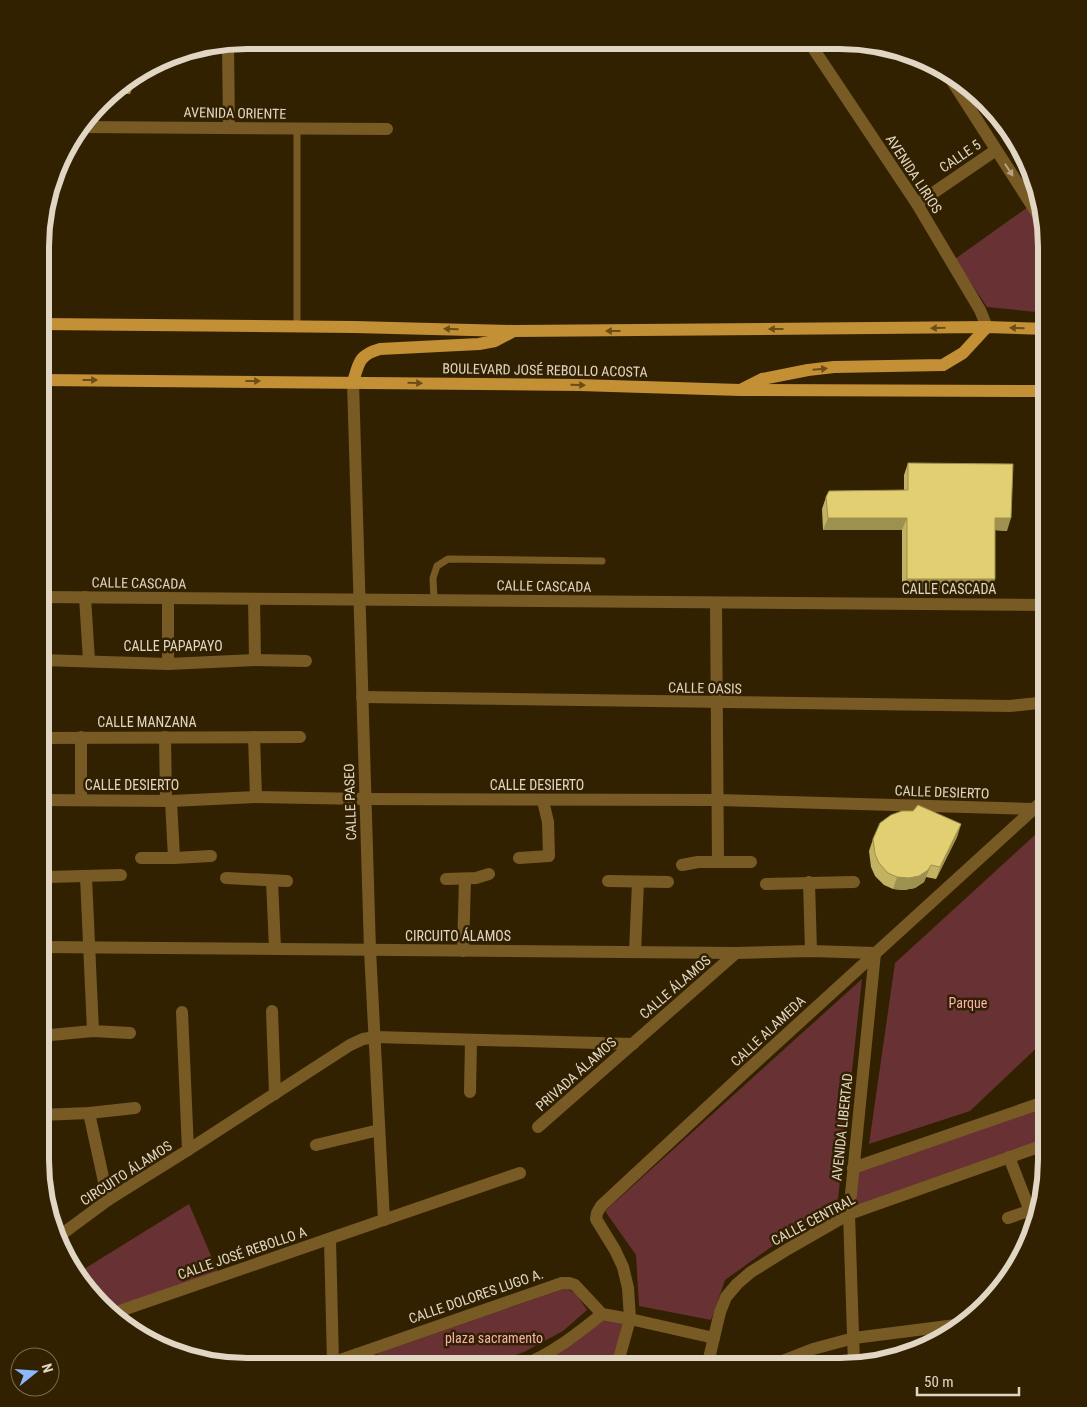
<svg xmlns="http://www.w3.org/2000/svg" width="1087" height="1407" font-family="'Roboto Condensed',sans-serif">
  <style>
    .green { fill: #683134 }
    .lines { fill: none; stroke-linecap: round; stroke-linejoin: round }
    .service { stroke: #785a25; stroke-width: 7 }
    .minor { stroke: #785a25; stroke-width: 12 }
    .primary { stroke: #c39036; stroke-width: 12 }
    .wall { fill: #c2b261 }
    .shaded-wall { fill: #9e914f }
    .building { fill: #e2cf71; stroke: #9e914f }
    .oneway { fill: #b7a484 }
    .oneway2 { fill: #6c4d16 }
    .labels { text-anchor: middle; dominant-baseline: central; stroke-width: 5; stroke-linejoin: round; paint-order: stroke }
    .street-label { font-size: 14px; fill: #e1d6c4; stroke: #322101 }
    .park-label { font-size: 14px; fill: #faafb0; stroke: #322101 }
    .rim { fill: none; stroke: #e1d6c4; stroke-width: 6 }
  </style>
  <rect width="100%" height="100%" fill="#322101"/>
  <!-- green -->
  <g class="green">
    <polygon points="1028,207 1043,230 1047,246 1047,313 987,307 955,259"/>
    <polygon points="1047,824 1047,1038 970,1111 869,1144 895,963"/>
    <polygon points="862,979 838,1199 725,1280 711,1320 639,1306 636,1255 605,1211"/>
    <polygon points="1047,1103 1047,1141 855,1208 856,1169"/>
    <polygon points="189,1204 218,1272 106,1310 91,1297 76,1274"/>
    <polygon points="566,1288 576,1294 587,1310 563,1331 524,1352 485,1366 408,1366 376,1354"/>
    <polygon points="603,1317 623,1322 612,1366 528,1366"/>
  </g>
  <g class="lines">
    <!-- service -->
    <g class="service">
      <polyline points="297,129 297,326"/>
      <polyline points="434,600 433,578 437,566 448,559 602,561"/>
    </g>
    <!-- minor -->
    <g class="minor">
      <polyline points="809,42 917,204 980,310 987,327"/>
      <polyline points="228,43 229,128"/>
      <polyline points="945,70 1040,218"/>
      <polyline points="82,127 387,129"/>
      <polyline points="917,204 996,150"/>
      <polyline points="353,382 370,950 384,1220"/>
      <polyline points="41,597 1047,605"/>
      <polyline points="85,597 89,661"/>
      <polyline points="168,598 168,664"/>
      <polyline points="254,599 255,660"/>
      <polyline points="716,603 718,862"/>
      <polyline points="41,660 168,664 255,660 306,661"/>
      <polyline points="362,697 1010,706 1047,702"/>
      <polyline points="81,737 81,800"/>
      <polyline points="165,737 166,801"/>
      <polyline points="254,737 256,797"/>
      <polyline points="41,738 300,737"/>
      <polyline points="41,800 171,801 256,797 365,799 717,800 1033,809"/>
      <polyline points="171,801 174,858"/>
      <polyline points="141,858 174,858 211,856"/>
      <polyline points="519,858 549,856 548,822 543,801"/>
      <polyline points="682,865 698,862 751,862"/>
      <polyline points="47,877 121,875"/>
      <polyline points="86,877 93,1031"/>
      <polyline points="226,878 287,881"/>
      <polyline points="446,879 476,878 489,874"/>
      <polyline points="272,881 275,948"/>
      <polyline points="608,881 668,882"/>
      <polyline points="809,882 811,951"/>
      <polyline points="766,884 854,882"/>
      <polyline points="40,947 736,953 811,951 875,953 849,1214 854,1364"/>
      <polyline points="463,951 465,879"/>
      <polyline points="635,952 638,882"/>
      <polyline points="272,1011 275,1094"/>
      <polyline points="182,1012 188,1150"/>
      <polyline points="40,1036 93,1031 130,1033"/>
      <polyline points="470,1092 471,1040"/>
      <polyline points="89,1113 108,1200"/>
      <polyline points="40,1115 89,1113 135,1108"/>
      <polyline points="538,1127 736,953"/>
      <polyline points="316,1145 379,1130"/>
      <polyline points="1009,1157 1030,1211"/>
      <polyline points="853,1168 1047,1101"/>
      <polyline points="1008,1218 1040,1207"/>
      <polyline points="58,1237 108,1200 188,1150 350,1045 363,1039 375,1037 633,1044"/>
      <polyline points="330,1239 333,1363"/>
      <polyline points="111,1314 520,1173"/>
      <polyline points="357,1354 372,1366"/>
      <polyline points="323,1366 562,1283 569,1283 575,1285 602,1314 630,1319 714,1338"/>
      <path d="M521,1366c31,-12 56,-32 81,-52"/>
      <polyline points="617,1366 630,1319 628,1288 623,1267 615,1250 596,1219 597,1213 601,1206 744,1073 1047,797"/>
      <polyline points="707,1367 720,1312 726,1297 737,1284 751,1272 788,1249 849,1214 1047,1144"/>
      <polyline points="767,1367 813,1349 854,1338 964,1324"/>
    </g>
    <!-- primary -->
    <g class="primary">
      <polyline points="42,324 354,327 514,331 987,327 1047,329"/>
      <polyline points="42,380 579,385 740,390 1047,391"/>
      <path d="M353,382c6,-20 6,-27 27,-33l99,-5 16,-3 17,-9"/>
      <polyline points="742,389 762,379 808,370 834,367 943,365 963,353 987,327"/>
    </g>
  </g>
  <!-- wall -->
  <g class="wall">
    <polygon points="908,463 1007,531 995,530 991,591 902,591 902,530 823,530 822,509 826,497 904,490 904,475"/>
    <polygon points="961,824 957,837 936,879 926,877 924,882 915,888 904,890 893,889 884,885 875,876 871,867 869,851 873,839"/>
  </g>
  <!-- shaded-wall -->
  <g class="shaded-wall">
    <polygon points="127,82 135,82 130,94 108,94 111,91"/>
    <polygon points="828,518 907,518 902,530 823,530"/>
    <polygon points="995,518 1011,518 1007,531 991,530"/>
    <polygon points="907,579 995,579 991,591 902,591"/>
    <polygon points="961,824 957,837 936,879 940,867"/>
    <polygon points="931,865 924,882 915,888 904,890 893,889 897,877"/>
  </g>
  <!-- building -->
  <g class="building">
    <polygon points="135,77 135,82 127,82"/>
    <polygon points="908,463 1013,464 1011,518 995,518 995,579 907,579 907,518 828,518 826,497 829,491 908,490"/>
    <polygon points="918,805 961,824 940,867 931,865 928,870 919,876 909,878 897,877 888,873 879,863 875,854 873,839 880,823 891,815 902,811 913,811"/>
  </g>
  <!-- one-way arrows -->
  <defs><path id="oneway-solid" d="M-6-.8H1V-3.2L6.5 0L1 3.2V.8H-6Z" transform="scale(1.25)"/></defs>
  <use class="oneway" href="#oneway-solid" transform="translate(1009 170) rotate(57)"/>
  <g class="oneway2">
    <use href="#oneway-solid" transform="translate(938 328) rotate(179)"/>
    <use href="#oneway-solid" transform="translate(1017 328) rotate(-178)"/>
    <use href="#oneway-solid" transform="translate(451 329) rotate(-178)"/>
    <use href="#oneway-solid" transform="translate(776 329) rotate(180)"/>
    <use href="#oneway-solid" transform="translate(613 331) rotate(180)"/>
    <use href="#oneway-solid" transform="translate(820 369) rotate(-5)"/>
    <use href="#oneway-solid" transform="translate(90 380)"/>
    <use href="#oneway-solid" transform="translate(253 381)"/>
    <use href="#oneway-solid" transform="translate(415 383) rotate(1)"/>
    <use href="#oneway-solid" transform="translate(578 385) rotate(1)"/>
  </g>
  <g class="labels">
    <!-- street labels -->
    <g class="street-label">
      <text transform="translate(235 113) rotate(1)">AVENIDA ORIENTE</text>
      <text transform="translate(960 156) rotate(-34)">CALLE 5</text>
      <text transform="translate(914 174) rotate(57)">AVENIDA LIRIOS</text>
      <text transform="translate(545 370) rotate(1)">BOULEVARD JOSÉ REBOLLO ACOSTA</text>
      <text transform="translate(139 583) rotate(1)">CALLE CASCADA</text>
      <text transform="translate(544 586) rotate(1)">CALLE CASCADA</text>
      <text x="949" y="589">CALLE CASCADA</text>
      <text x="173" y="646">CALLE PAPAPAYO</text>
      <text transform="translate(705 688) rotate(1)">CALLE OASIS</text>
      <text x="147" y="722">CALLE MANZANA</text>
      <text x="132" y="785">CALLE DESIERTO</text>
      <text x="537" y="785">CALLE DESIERTO</text>
      <text transform="translate(942 792) rotate(2)">CALLE DESIERTO</text>
      <text transform="translate(350 802) rotate(-92)">CALLE PASEO</text>
      <text x="458" y="936">CIRCUITO ÁLAMOS</text>
      <text transform="translate(675 987) rotate(-41)">CALLE ÁLAMOS</text>
      <text transform="translate(768 1031) rotate(-43)">CALLE ALAMEDA</text>
      <text transform="translate(576 1074) rotate(-42)">PRIVADA ÁLAMOS</text>
      <text transform="translate(842 1127) rotate(-84)">AVENIDA LIBERTAD</text>
      <text transform="translate(126 1173) rotate(-33)">CIRCUITO ÁLAMOS</text>
      <text transform="translate(813 1220) rotate(-28)">CALLE CENTRAL</text>
      <text transform="translate(242 1253) rotate(-19)">CALLE JOSÉ REBOLLO A</text>
      <text transform="translate(476 1296) rotate(-19)">CALLE DOLORES LUGO A.</text>
    </g>
    <!-- park labels -->
    <g class="park-label">
      <text x="968" y="1003">Parque</text>
      <text x="494" y="1338">plaza sacramento</text>
    </g>
  </g>
  <!-- crop -->
  <path d="M0 0H1087V1407H0ZM247 49H840A198 198 0 0 1 1038 247V1160A198 198 0 0 1 840 1358H247A198 198 0 0 1 49 1160V247A198 198 0 0 1 247 49Z" fill="#322101" fill-rule="evenodd"/>
  <path class="rim" d="M247 49H840A198 198 0 0 1 1038 247V1160A198 198 0 0 1 840 1358H247A198 198 0 0 1 49 1160V247A198 198 0 0 1 247 49Z"/>
  <!-- north arrow -->
  <g transform="translate(35 1372) rotate(73)"><circle r="24" fill="#322101" stroke="#78694f"/>
  <path d="M0-4L9 19L0 12L-9 19Z" fill="#8cb9fc"/>
  <text y="-8" font-size="14" font-weight="bold" text-anchor="middle" fill="#e1d6c4">N</text>
  </g>
  <!-- scale -->
  <path d="M917 1387v8h102v-8" fill="none" stroke="#e1d6c4" stroke-width="2.5"/>
  <text x="924" y="1387" font-size="15" fill="#e1d6c4" stroke="#322101" stroke-width="4" paint-order="stroke">50 m</text>
</svg>
